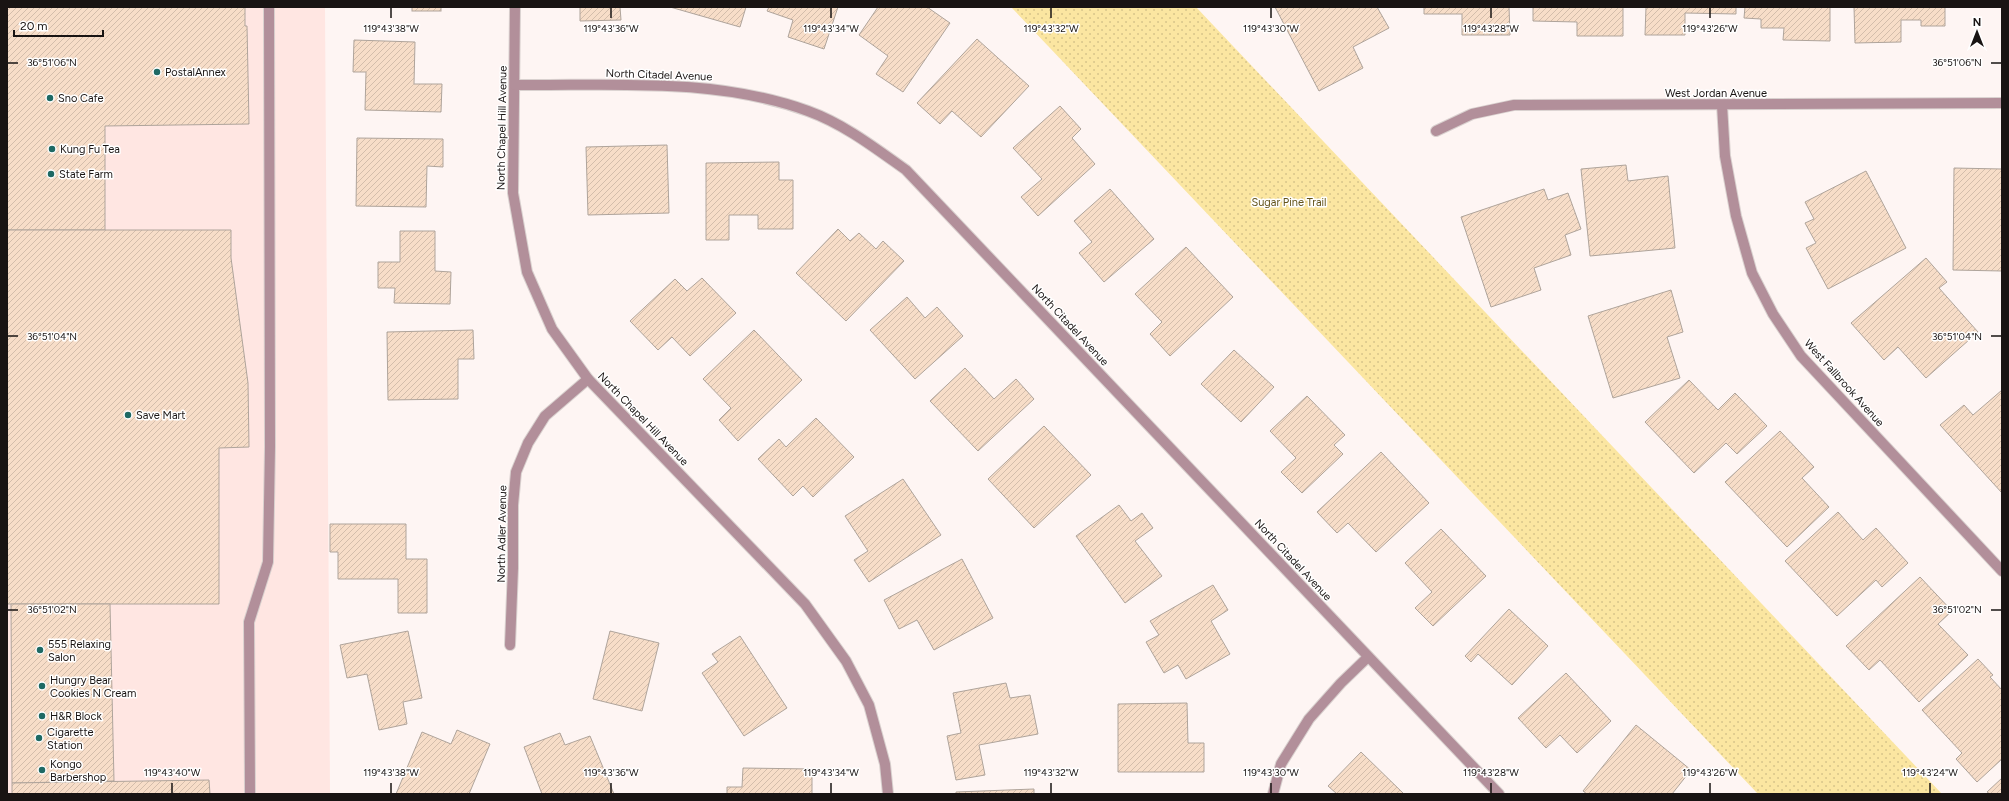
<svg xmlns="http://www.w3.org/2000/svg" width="2009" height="801" font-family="Figtree,sans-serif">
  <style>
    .built { fill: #ffe6e2 }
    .park { fill: url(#park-dots) }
    .building { fill: url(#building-hatch); stroke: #afa49b }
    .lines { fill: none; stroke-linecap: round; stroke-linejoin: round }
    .minor-casing { stroke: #d9d1cf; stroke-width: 12 }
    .minor { stroke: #b28f9a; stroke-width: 10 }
    .ticks { fill: none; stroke: #191413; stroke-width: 1.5 }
    .poi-dot { fill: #1e6964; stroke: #fff; stroke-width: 1.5 }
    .labels { text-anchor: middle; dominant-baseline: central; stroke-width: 3; stroke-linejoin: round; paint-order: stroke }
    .poi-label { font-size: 11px; fill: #191413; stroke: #fff; text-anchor: start }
    .street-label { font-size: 11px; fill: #191413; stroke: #fff }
    .park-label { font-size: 11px; fill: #635319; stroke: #fff }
    .ticks-label { font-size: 10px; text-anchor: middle; fill: #191413; stroke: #fff; stroke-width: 3; stroke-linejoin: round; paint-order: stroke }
  </style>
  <defs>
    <pattern id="park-dots" width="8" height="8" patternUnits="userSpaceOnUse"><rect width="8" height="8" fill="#fbe6a1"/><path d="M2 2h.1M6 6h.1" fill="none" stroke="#d7c48a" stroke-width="1.8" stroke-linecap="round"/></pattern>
    <pattern id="building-hatch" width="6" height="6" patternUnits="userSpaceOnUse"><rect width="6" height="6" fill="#f7ddc8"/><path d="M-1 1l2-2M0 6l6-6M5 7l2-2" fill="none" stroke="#d3bdab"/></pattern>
  </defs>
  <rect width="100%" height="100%" fill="#fef5f3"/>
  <!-- built -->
  <polygon class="built" points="7,7 325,7 330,794 7,794"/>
  <!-- park -->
  <polygon class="park" points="1011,7 1196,7 1942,794 1758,794"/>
  <!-- building -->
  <g class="building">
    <polygon points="7,7 245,7 245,26 247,26 249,124 105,126 105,230 7,230"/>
    <rect x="412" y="7" width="29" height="4"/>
    <polygon points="580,7 620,7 621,20 580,21"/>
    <polygon points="670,7 746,7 740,27"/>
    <polygon points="769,7 838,7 824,49 788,37 793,20 767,11"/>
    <polygon points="878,7 927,7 950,23 903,92 876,74 888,56 859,35"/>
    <polygon points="1275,7 1377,7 1389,28 1353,47 1363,68 1319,91"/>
    <polygon points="1424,7 1509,7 1510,35 1462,35 1462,14 1424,14"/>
    <polygon points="1533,7 1623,7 1623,36 1577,36 1577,22 1533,21"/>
    <polygon points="1646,7 1736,7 1736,14 1685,13 1685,35 1645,35"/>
    <polygon points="1745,7 1830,7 1830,41 1783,40 1784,28 1761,28 1761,19 1744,18"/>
    <polygon points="1854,7 1945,7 1945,26 1921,26 1921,20 1901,20 1901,42 1855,43"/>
    <polygon points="977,39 1029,86 981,137 952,111 940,124 917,103"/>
    <polygon points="354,40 415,42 414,84 442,84 441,112 365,110 366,72 353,72"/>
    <polygon points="1060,106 1081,129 1072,138 1095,164 1038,216 1021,197 1042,179 1013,148"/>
    <polygon points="357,138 443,139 443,167 427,166 426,207 356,206"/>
    <polygon points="667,145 669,213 588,215 586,147"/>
    <polygon points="779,162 779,180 793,180 793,229 758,229 758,215 729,215 729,240 706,240 706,163"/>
    <polygon points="1626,165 1628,181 1668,176 1675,248 1590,256 1581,169"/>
    <polygon points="1954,168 2002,169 2002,271 1953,270"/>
    <polygon points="1866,171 1906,248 1828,289 1806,248 1816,243 1805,223 1814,219 1805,202"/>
    <polygon points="1110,189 1154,239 1104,282 1079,253 1092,242 1074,221"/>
    <polygon points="1544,189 1548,200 1568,193 1581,229 1565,235 1571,255 1534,268 1541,290 1491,307 1461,217"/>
    <polygon points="838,229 850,241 859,233 876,249 883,241 904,261 846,321 796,273"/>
    <polygon points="7,230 231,230 231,258 248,383 249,447 219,448 219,604 7,604"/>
    <polygon points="400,231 435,231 435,271 451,272 450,304 394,303 395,288 378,288 378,262 400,262"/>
    <polygon points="1186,247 1233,297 1170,356 1150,334 1162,322 1135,294"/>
    <polygon points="1926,258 1947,282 1939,288 1978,332 1926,378 1898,347 1884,360 1851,323"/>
    <polygon points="702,278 736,313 690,356 672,337 658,350 630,321 675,279 687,291"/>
    <polygon points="1671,290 1683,332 1667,337 1680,378 1613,398 1588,316"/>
    <polygon points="907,297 925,318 937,307 963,336 915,379 870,330"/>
    <polygon points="473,330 474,359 458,359 458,399 388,400 387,332"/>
    <polygon points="754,330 802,380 738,441 719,420 731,408 703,379"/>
    <polygon points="1234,350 1274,387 1241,422 1201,384"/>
    <polygon points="965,368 994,399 1016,379 1034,399 978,451 930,401"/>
    <polygon points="1689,380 1718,410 1735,393 1767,426 1737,454 1726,443 1694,473 1645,422"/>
    <polygon points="2002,390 2002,493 1940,425 1964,405 1973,415"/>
    <polygon points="1307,396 1345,435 1334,445 1343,454 1302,493 1281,472 1296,458 1270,431"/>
    <polygon points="816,418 854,457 813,497 803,486 793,496 758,459 779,439 786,447"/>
    <polygon points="1044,426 1091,475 1034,528 988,479"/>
    <polygon points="1780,431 1814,467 1802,478 1829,507 1787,547 1725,482"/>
    <polygon points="1381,452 1429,503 1376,552 1348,523 1337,533 1317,512"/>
    <polygon points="903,479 941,535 869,582 854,560 868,551 845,516"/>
    <polygon points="1119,505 1131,521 1142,513 1153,528 1135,541 1162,576 1125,603 1076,536"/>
    <polygon points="1838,512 1863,540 1876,528 1908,563 1882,587 1876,580 1837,616 1785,561"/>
    <polygon points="330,524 406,524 406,559 427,559 427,613 398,613 398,579 338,579 338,552 330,552"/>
    <polygon points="1441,529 1486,576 1433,626 1415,608 1432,592 1405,563"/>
    <polygon points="962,559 993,618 934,650 917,620 899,629 884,600"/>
    <polygon points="1920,577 1952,611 1938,624 1968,655 1919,702 1880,660 1869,670 1846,646"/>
    <polygon points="1213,585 1228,610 1211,621 1230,654 1186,679 1178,665 1164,673 1146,642 1159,635 1150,621"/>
    <polygon points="11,604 110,604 114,781 12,783"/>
    <polygon points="1509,609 1548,646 1512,685 1478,654 1471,662 1465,656"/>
    <polygon points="408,631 422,698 403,702 407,724 379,730 367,674 347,678 340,645"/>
    <polygon points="610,631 659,643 642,711 593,699"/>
    <polygon points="740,636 787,708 744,736 702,673 718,662 712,654"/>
    <polygon points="1978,659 1993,675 1990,677 2002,690 2002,759 1977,782 1956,759 1962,753 1922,710"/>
    <polygon points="1566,673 1611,721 1577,753 1560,735 1546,748 1518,718"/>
    <polygon points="1006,683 1010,698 1030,695 1038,734 979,745 985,775 956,780 947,736 961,733 953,693"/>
    <polygon points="1187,703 1188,743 1204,743 1204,772 1118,772 1118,704"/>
    <polygon points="1636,725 1691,770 1672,794 1587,794 1583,791"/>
    <polygon points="457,730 490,744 469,794 396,794 422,732 451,744"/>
    <polygon points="560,733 565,745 590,736 614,794 542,794 524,747"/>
    <polygon points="1361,752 1404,794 1337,794 1328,786"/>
    <polygon points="743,768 812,769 812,794 727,794 727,787 742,787"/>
    <polygon points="2002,778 2002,794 1990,794 1987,792"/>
    <polygon points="209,780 210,794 12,794 12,783"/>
    <polygon points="1034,789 1034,794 956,794 956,792"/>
  </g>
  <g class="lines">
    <defs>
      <g id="minor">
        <polyline points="515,7 513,193 527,272 552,329 588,379 805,604 846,661 869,705 885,764 888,794"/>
        <path d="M515,85c98,1 199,-8 293,26 36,13 67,37 98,59l593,624"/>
        <polyline points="1722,105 1725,156 1736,216 1752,273 1773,314 1801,356 2002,571"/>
        <polyline points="1436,131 1472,114 1514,105 2002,103"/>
        <polyline points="510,645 513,568 513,505 516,472 528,443 545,416 588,379"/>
        <polyline points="250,794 249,622 268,562 270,447 269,7"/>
        <polyline points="1273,794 1281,764 1309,719 1341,683 1368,657"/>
      </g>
    </defs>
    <!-- minor casing -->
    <use href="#minor" class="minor-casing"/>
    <!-- minor -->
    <use href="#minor" class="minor"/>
  </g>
  <!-- ticks -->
  <path class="ticks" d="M391,8v10M611,8v10M831,8v10M1051,8v10M1271,8v10M1491,8v10M1710,8v10M8,63h10M1991,63h10M8,336h10M1991,336h10M8,610h10M1991,610h10M172,783v10M391,783v10M611,783v10M831,783v10M1051,783v10M1271,783v10M1491,783v10M1710,783v10M1930,783v10"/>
  <!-- markers -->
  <g class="poi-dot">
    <circle cx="157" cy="72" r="4"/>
    <circle cx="50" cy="98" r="4"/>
    <circle cx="52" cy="149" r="4"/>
    <circle cx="51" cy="174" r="4"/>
    <circle cx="128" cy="415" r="4"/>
    <circle cx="40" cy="650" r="4"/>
    <circle cx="42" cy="686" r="4"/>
    <circle cx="42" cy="716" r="4"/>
    <circle cx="39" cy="738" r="4"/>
    <circle cx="42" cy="770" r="4"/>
  </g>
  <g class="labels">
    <!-- poi labels -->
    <g class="poi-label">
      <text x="165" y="72">PostalAnnex</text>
      <text x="58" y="98">Sno Cafe</text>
      <text x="60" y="149">Kung Fu Tea</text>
      <text x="59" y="174">State Farm</text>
      <text x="136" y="415">Save Mart</text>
      <text x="48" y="644">555 Relaxing<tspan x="48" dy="13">Salon</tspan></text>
      <text x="50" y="680">Hungry Bear<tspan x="50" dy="13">Cookies N Cream</tspan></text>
      <text x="50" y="716">H&amp;R Block</text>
      <text x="47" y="732">Cigarette<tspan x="47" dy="13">Station</tspan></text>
      <text x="50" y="764">Kongo<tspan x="50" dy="13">Barbershop</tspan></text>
    </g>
    <!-- street labels -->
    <g class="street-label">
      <text transform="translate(659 75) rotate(2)">North Citadel Avenue</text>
      <text x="1716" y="93">West Jordan Avenue</text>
      <text transform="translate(502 128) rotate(-89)">North Chapel Hill Avenue</text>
      <text transform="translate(1070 325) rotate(47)">North Citadel Avenue</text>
      <text transform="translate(1844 383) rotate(48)">West Fallbrook Avenue</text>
      <text transform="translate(643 419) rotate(46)">North Chapel Hill Avenue</text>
      <text transform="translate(502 534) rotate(-89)">North Adler Avenue</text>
      <text transform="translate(1293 560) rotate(47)">North Citadel Avenue</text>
    </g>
    <!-- park labels -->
    <g class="park-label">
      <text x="1289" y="202">Sugar Pine Trail</text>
    </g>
  </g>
  <g class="ticks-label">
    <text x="391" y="32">119°43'38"W</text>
    <text x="611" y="32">119°43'36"W</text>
    <text x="831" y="32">119°43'34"W</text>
    <text x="1051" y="32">119°43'32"W</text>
    <text x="1271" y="32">119°43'30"W</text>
    <text x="1491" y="32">119°43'28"W</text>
    <text x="1710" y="32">119°43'26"W</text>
    <text x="52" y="66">36°51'06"N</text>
    <text x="1957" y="66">36°51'06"N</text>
    <text x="52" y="340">36°51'04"N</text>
    <text x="1957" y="340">36°51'04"N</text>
    <text x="52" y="613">36°51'02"N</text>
    <text x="1957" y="613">36°51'02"N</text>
    <text x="172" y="776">119°43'40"W</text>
    <text x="391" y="776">119°43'38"W</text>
    <text x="611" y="776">119°43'36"W</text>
    <text x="831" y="776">119°43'34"W</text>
    <text x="1051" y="776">119°43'32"W</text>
    <text x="1271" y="776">119°43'30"W</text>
    <text x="1491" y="776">119°43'28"W</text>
    <text x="1710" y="776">119°43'26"W</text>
    <text x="1930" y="776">119°43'24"W</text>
  </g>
  <!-- border -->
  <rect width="2009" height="801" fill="none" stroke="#191413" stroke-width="16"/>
  <!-- north arrow -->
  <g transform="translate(1977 32)" stroke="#ffffff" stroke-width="3" paint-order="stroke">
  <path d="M0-3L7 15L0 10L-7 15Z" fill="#191413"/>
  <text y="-6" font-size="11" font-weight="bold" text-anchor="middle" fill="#191413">N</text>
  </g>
  <!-- scale -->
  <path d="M14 30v6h89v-6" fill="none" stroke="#191413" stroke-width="2"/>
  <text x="20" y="30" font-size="12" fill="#191413" stroke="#ffffff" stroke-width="3" paint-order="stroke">20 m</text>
</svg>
